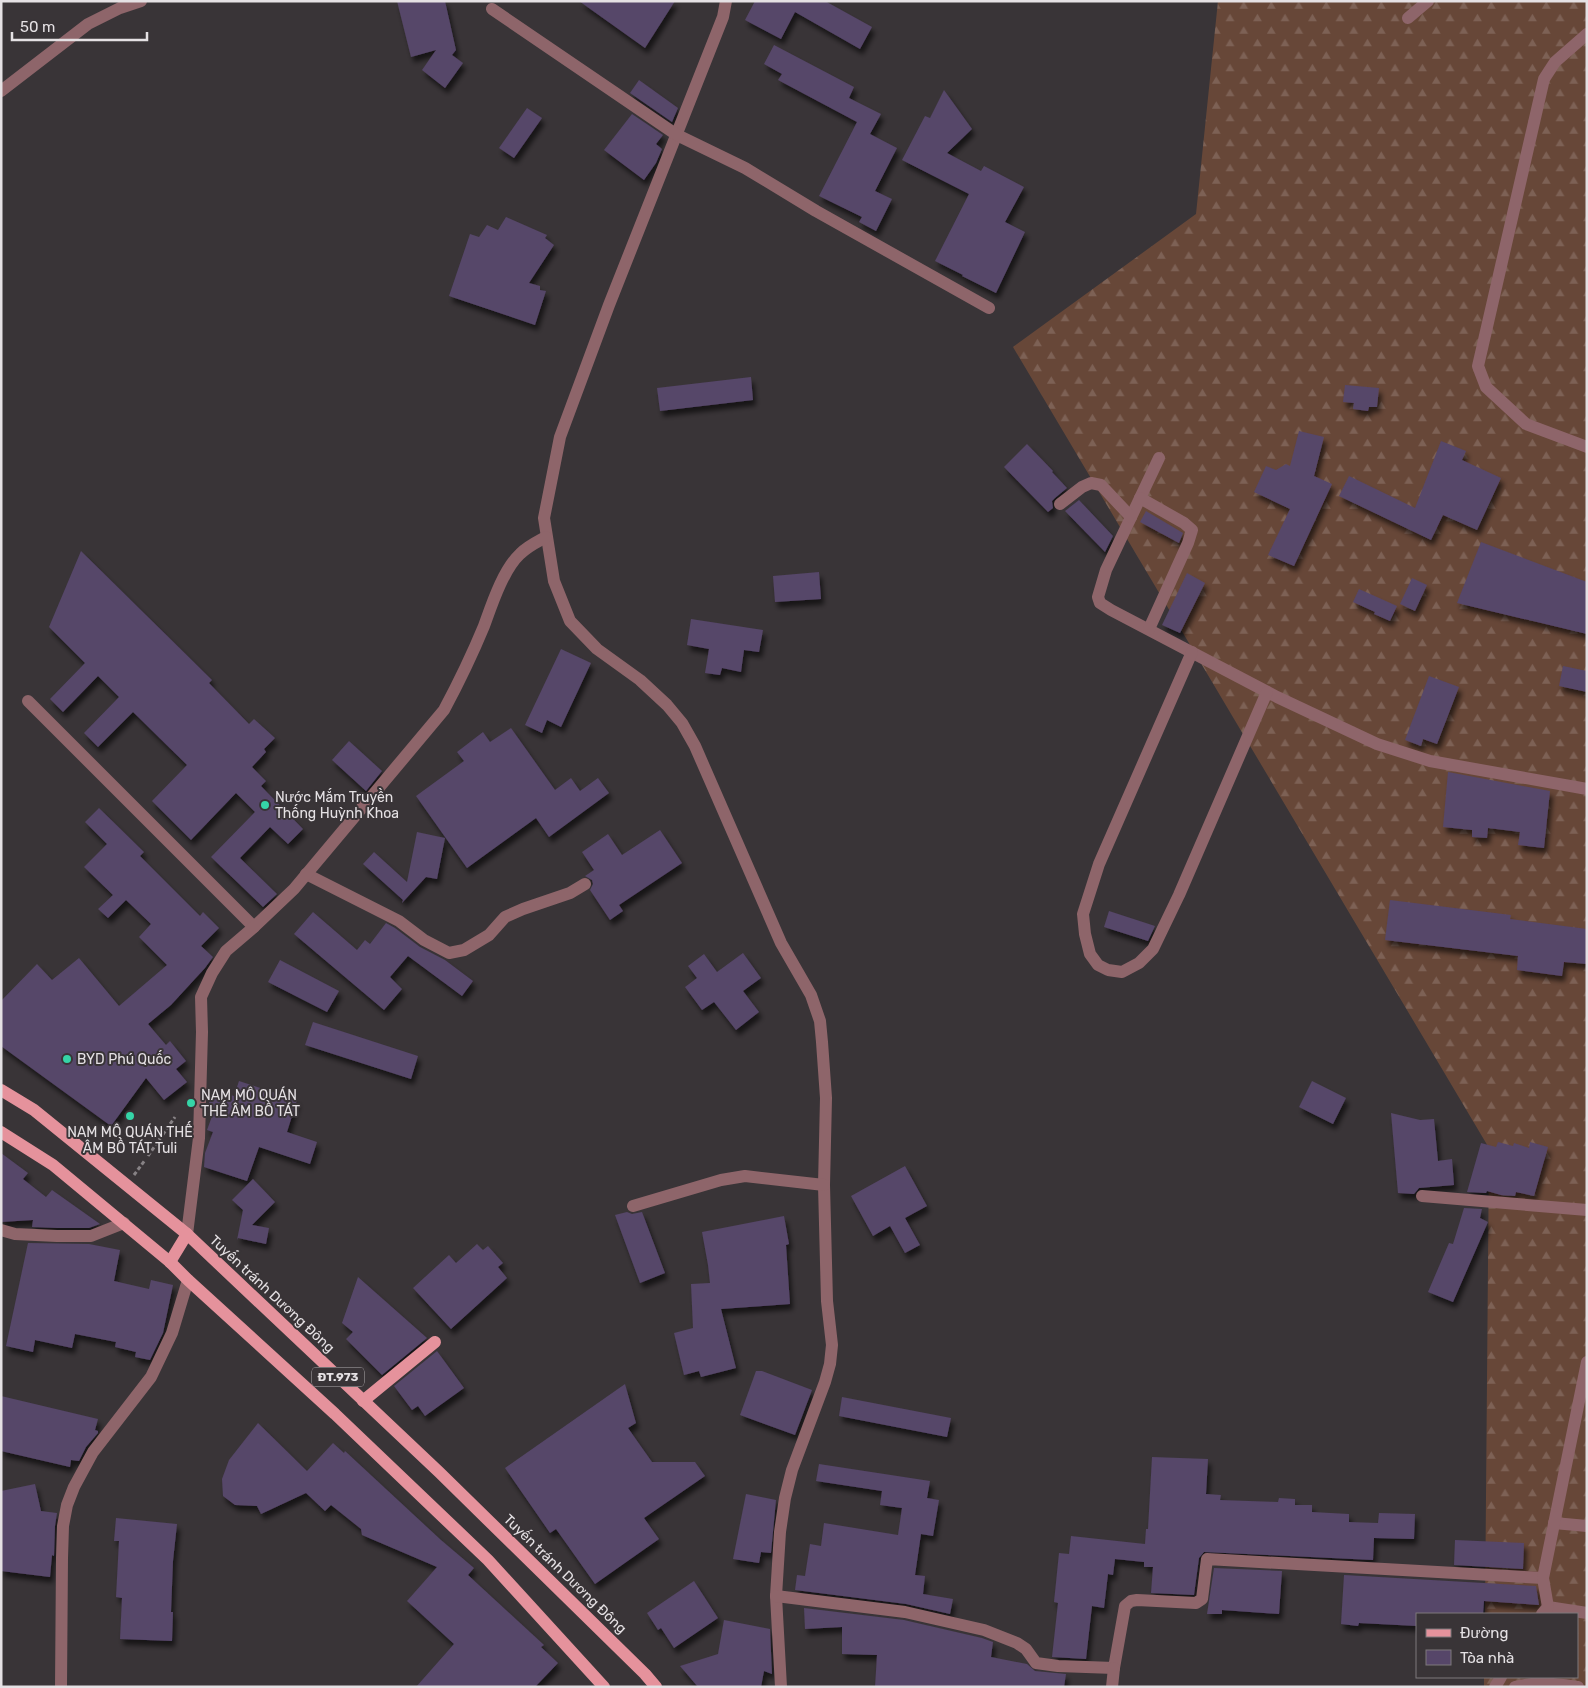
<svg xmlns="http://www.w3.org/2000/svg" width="1588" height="1688" font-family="Rubik,sans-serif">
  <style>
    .forest { fill: url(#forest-firs) }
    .building { fill: #564669; filter: url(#shadow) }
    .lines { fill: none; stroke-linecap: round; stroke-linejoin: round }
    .path { stroke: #878285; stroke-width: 3; stroke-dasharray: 4 2.5; stroke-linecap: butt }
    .minor { stroke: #8e656a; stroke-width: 12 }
    .major { stroke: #e5929c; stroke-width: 12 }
    .poi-dot { fill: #35d4a7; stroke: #393437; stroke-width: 2 }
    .labels { text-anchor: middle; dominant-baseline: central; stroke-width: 4; stroke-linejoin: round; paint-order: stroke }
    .shield { fill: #393437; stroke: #b1adb0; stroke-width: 1 }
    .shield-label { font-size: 12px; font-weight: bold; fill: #e5e1e4 }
    .poi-label { font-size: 14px; fill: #e5e1e4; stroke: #393437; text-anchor: start }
    .street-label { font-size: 14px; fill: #e5e1e4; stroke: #393437 }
  </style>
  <defs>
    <pattern id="forest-firs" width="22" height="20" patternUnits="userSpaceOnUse" patternTransform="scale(1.25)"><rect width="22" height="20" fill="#674738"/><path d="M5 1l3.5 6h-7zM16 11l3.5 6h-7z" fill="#7d6155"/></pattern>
    <filter id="shadow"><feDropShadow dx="3" dy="5.5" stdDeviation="2.5" flood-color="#0009"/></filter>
  </defs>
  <rect width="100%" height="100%" fill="#393437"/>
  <!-- forest -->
  <polygon class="forest" points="1218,1 1587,1 1587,1687 1484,1687 1484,1677 1577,1677 1577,1614 1485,1614 1489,1148 1013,347 1196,214"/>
  <!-- building -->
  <g class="building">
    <polygon points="397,1 445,1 456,50 452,55 463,63 445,88 422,70 436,50 411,57"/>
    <polygon points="579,1 675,1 645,48"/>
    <polygon points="755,1 825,1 872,27 860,49 795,12 781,39 745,20"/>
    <polygon points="774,45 854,87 849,98 881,114 870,134 897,148 875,191 892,199 876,231 859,222 862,217 819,196 857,122 778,80 782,74 764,64"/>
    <polygon points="639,80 678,108 672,122 630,93"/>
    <polygon points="944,90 972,129 947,153 981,171 984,166 1024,187 1005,222 1025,232 996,293 962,276 963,275 935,261 969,194 902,160 925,116 930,118"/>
    <polygon points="527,108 542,118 514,158 499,148"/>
    <polygon points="632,114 663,135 656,144 662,149 656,163 644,180 604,150"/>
    <polygon points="506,217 547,235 545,238 554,245 529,283 540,286 540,290 546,291 535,325 449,296 470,234 479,237 487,225 498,230"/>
    <polygon points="751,377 753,400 660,411 657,388"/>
    <polygon points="1345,385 1379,388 1377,407 1369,407 1368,411 1353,409 1354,403 1343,402"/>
    <polygon points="1299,431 1324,437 1314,476 1332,484 1294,566 1268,555 1290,509 1254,492 1266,466 1276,470 1286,464 1290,466"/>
    <polygon points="1441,441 1466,451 1462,460 1501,478 1477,530 1443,515 1431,540 1339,496 1349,476 1415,508"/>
    <polygon points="1027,444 1053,471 1052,472 1067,488 1055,498 1052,501 1053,508 1048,512 1004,467"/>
    <polygon points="1079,500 1113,536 1105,552 1065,511"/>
    <polygon points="1146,511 1183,533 1179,543 1140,522"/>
    <polygon points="1481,542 1587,582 1587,634 1457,603"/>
    <polygon points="81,551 212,680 209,683 249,724 254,719 275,738 264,749 266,752 252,767 266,781 261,786 303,829 288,844 270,827 240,858 277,894 263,907 211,857 255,812 236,793 191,840 152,801 187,765 133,712 98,747 84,733 119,697 98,676 63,712 50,699 85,663 49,627"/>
    <polygon points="819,572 821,599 775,602 773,576"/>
    <polygon points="1187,573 1205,583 1180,633 1162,625"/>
    <polygon points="1412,578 1427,585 1415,611 1400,604"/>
    <polygon points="1359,589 1397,606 1390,621 1374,614 1375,612 1353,602"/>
    <polygon points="691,619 763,630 759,652 744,650 741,672 722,668 720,675 705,673 709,649 687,645"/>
    <polygon points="561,649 591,663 561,727 547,720 542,733 525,725"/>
    <polygon points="1563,666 1587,671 1587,692 1559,686"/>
    <polygon points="1429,676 1459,687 1437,744 1423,739 1421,746 1405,740"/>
    <polygon points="511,728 555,790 571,778 580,791 598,778 609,793 549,837 536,818 467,868 416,796 464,761 457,752 483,732 490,742"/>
    <polygon points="349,741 382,771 366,791 332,760"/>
    <polygon points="1448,772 1550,791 1544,848 1518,845 1520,832 1488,828 1487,838 1472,837 1472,830 1443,827"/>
    <polygon points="99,808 144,852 140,856 200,916 203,912 219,928 201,946 213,957 205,968 171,1005 148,1024 166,1045 170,1041 186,1061 176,1069 187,1082 164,1100 146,1078 111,1126 1,1046 1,1001 37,964 52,980 79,958 119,1006 167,965 139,937 151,924 126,900 108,918 98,909 113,895 84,867 107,844 85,822"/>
    <polygon points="660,830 682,863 619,905 623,911 610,920 590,890 593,884 592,880 585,876 594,870 582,852 608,834 622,855"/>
    <polygon points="417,832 445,838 437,879 426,877 402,903 403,900 363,864 374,852 407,882"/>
    <polygon points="1390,900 1511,915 1510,919 1587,929 1587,964 1564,962 1562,976 1517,970 1518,956 1385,940"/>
    <polygon points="1109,911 1155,926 1148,941 1104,927"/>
    <polygon points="313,912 357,950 365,940 370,944 386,923 395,928 420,947 445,960 473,981 462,996 408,956 390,977 402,989 384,1010 294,934"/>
    <polygon points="743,953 761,978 743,991 759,1012 736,1030 714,1002 702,1010 685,987 697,978 688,966 704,954 717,972"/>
    <polygon points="280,960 339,991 327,1012 268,982"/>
    <polygon points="313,1022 418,1056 411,1079 305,1045"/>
    <polygon points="239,1081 297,1100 287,1132 317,1142 310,1164 259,1147 247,1181 204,1167 205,1153 213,1132 207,1130 215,1108 208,1106 213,1090 234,1096"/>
    <polygon points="1312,1081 1346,1098 1333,1124 1299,1107"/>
    <polygon points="1391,1113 1420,1120 1434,1119 1438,1161 1452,1159 1454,1185 1419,1188 1414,1194 1398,1193"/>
    <polygon points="1498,1142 1513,1146 1514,1143 1529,1148 1530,1142 1548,1147 1534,1196 1516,1192 1515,1196 1501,1195 1487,1191 1486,1193 1467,1192 1481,1143 1496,1147"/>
    <polygon points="1,1153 28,1173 23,1179 46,1197 52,1190 100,1224 89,1228 57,1228 32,1227 33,1220 1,1222"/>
    <polygon points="905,1166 927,1206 905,1218 920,1245 905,1253 890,1226 873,1236 851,1196"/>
    <polygon points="253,1179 275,1202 252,1225 269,1228 266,1244 238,1238 237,1240 243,1210 232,1200"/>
    <polygon points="1464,1208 1482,1209 1480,1218 1488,1222 1453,1302 1428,1292 1449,1243 1453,1244"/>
    <polygon points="627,1212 632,1214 642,1212 665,1273 640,1283 615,1215"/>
    <polygon points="784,1216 789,1244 786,1245 790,1304 721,1309 736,1368 701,1377 699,1371 684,1375 674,1333 693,1328 691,1284 710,1283 708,1265 702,1232"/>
    <polygon points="28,1243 89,1244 120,1250 114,1281 149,1289 151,1280 173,1285 163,1333 150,1360 135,1357 136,1352 115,1347 116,1342 75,1334 72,1348 35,1340 33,1352 6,1346"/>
    <polygon points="477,1244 483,1250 488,1246 503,1263 498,1267 507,1278 451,1329 413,1288 449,1255 456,1263"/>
    <polygon points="358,1277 427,1338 382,1375 346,1339 353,1332 342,1323"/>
    <polygon points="437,1351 464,1388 425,1416 418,1406 412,1410 394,1386"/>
    <polygon points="756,1371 762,1371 812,1390 795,1435 740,1415"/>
    <polygon points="625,1384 636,1423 628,1428 652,1462 695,1462 705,1476 644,1518 659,1539 595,1584 556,1529 550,1533 505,1468"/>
    <polygon points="1,1396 98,1419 95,1430 98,1431 98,1433 86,1447 79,1461 71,1460 70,1467 1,1451"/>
    <polygon points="842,1397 951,1418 947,1437 839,1416"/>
    <polygon points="258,1423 307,1471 333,1443 344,1453 345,1451 441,1540 474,1568 468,1575 544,1645 541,1647 558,1663 535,1687 416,1687 454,1644 407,1601 437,1567 362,1535 361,1529 331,1505 325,1511 306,1493 261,1514 257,1506 235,1505 223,1496 222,1479 229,1460"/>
    <polygon points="1152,1457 1208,1459 1206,1494 1221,1495 1220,1500 1278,1502 1279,1498 1295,1499 1295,1505 1312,1505 1312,1512 1349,1514 1349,1522 1378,1523 1379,1513 1415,1514 1414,1539 1374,1538 1373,1560 1204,1552 1199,1558 1194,1595 1151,1593 1153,1567 1144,1567 1144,1562 1115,1559 1113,1575 1108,1574 1104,1608 1092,1606 1086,1659 1052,1657 1058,1603 1054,1602 1059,1553 1069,1554 1071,1536 1145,1544 1146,1529 1148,1529"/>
    <polygon points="819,1464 930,1481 927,1498 939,1500 933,1536 921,1534 915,1575 925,1576 923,1594 953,1599 950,1614 906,1604 795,1590 797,1575 805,1576 810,1544 821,1546 824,1523 898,1535 902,1508 880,1505 882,1491 816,1481"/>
    <polygon points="35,1484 41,1511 57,1513 55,1526 54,1556 52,1555 50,1577 1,1571 1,1491"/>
    <polygon points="746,1494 776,1500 771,1553 761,1552 759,1563 733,1559"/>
    <polygon points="116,1518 177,1524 173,1561 171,1612 173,1612 172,1641 120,1639 122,1598 116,1597 119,1541 114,1541"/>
    <polygon points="1455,1540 1524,1543 1523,1569 1454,1565"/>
    <polygon points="1214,1568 1282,1571 1279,1614 1222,1610 1222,1614 1207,1614"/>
    <polygon points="1344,1575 1536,1586 1539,1605 1484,1601 1483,1614 1417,1614 1417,1626 1359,1623 1358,1626 1341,1624"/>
    <polygon points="694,1581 718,1618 674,1648 661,1628 658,1630 647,1613"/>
    <polygon points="804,1608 904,1620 982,1638 993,1642 991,1657 1027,1664 1035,1671 1066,1674 1064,1687 875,1687 877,1655 842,1654 842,1627 805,1629"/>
    <polygon points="724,1620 770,1629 772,1674 764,1671 761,1687 698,1687 680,1666 718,1654"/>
  </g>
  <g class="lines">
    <!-- path -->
    <g class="path">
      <polyline points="148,1156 175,1117"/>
      <polyline points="134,1175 145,1160"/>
    </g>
    <!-- minor -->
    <g class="minor">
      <polyline points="726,1 723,17 609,305 560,437 544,518 554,581 570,621 597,649 640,680 667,705 682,723 695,746 781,943 811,995 820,1021 822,1042 826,1098 824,1185 827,1301 832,1345 830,1364 825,1382 792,1470 785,1498 780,1532 776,1596 781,1687"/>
      <polyline points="492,9 677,135 745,168 816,211 989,308"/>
      <polyline points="1408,18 1428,1"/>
      <polyline points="1587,34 1555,62 1544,79 1478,366 1486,387 1526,424 1587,447"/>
      <polyline points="1,91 88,24 120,8 141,1"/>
      <polyline points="1159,458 1106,570 1098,597 1100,603 1111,610 1277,697 1377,744 1430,761 1587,789"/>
      <polyline points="1140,498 1184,523 1192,530 1188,543 1149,629"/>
      <polyline points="1060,504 1082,487 1091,483 1101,485 1131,517"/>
      <polyline points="1192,652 1099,864 1083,914 1085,934 1090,954 1098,965 1108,970 1122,972 1139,963 1153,949 1179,895 1267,692"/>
      <polyline points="28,701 254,927"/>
      <polyline points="306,874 399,921 424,940 449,953 464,950 489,935 505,917 523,909 570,893 585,884"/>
      <polyline points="1422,1196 1587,1210"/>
      <polyline points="633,1206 721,1180 745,1176 824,1185"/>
      <polyline points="1,1230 15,1234 57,1236 91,1236 124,1223"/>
      <path d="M187,1234l12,-96 3,-106 -1,-35 11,-24 14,-22 28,-24 40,-38 150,-179c15,-28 28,-55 40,-84 8,-22 19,-56 36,-72 8,-8 17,-12 26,-17"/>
      <polyline points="1554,1523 1587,1526"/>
      <polyline points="776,1596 905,1612 984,1630 1017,1643 1026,1649 1036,1663 1058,1666 1114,1668 1125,1606 1131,1601 1137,1600 1196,1603 1202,1599 1207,1559 1543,1578"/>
      <polyline points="1548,1607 1587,1613"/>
      <polyline points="1542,1614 1548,1607 1543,1578 1587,1362"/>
      <polyline points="61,1687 62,1558 63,1526 67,1505 74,1487 93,1452 151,1377 172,1333 188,1280"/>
      <polyline points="1112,1687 1114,1668"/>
      <polyline points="1495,1687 1501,1677"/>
      <path d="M1515,1687c22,-6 41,-3 63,0"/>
    </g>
    <!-- major -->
    <g class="major">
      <polyline points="1,1090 34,1110 187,1234 439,1472 645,1674 656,1687"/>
      <polyline points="1,1132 53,1165 170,1262 188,1280 335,1414 488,1560 604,1687"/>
      <polyline points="170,1262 187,1234"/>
      <polyline points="363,1401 435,1342"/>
    </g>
  </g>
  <!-- markers -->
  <g class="poi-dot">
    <circle cx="265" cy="805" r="5"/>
    <circle cx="67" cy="1059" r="5"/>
    <circle cx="191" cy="1103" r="5"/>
    <circle cx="130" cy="1116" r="5"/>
  </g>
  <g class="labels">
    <!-- shield labels -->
    <rect class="shield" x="312" y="1367.5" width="52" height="19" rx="4"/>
    <g class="shield-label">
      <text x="338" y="1377">ĐT.973</text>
    </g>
    <!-- poi labels -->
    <g class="poi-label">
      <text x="275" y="797">Nước Mắm Truyền<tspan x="275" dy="16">Thống Huỳnh Khoa</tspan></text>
      <text x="77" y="1059">BYD Phú Quốc</text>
      <text x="201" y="1095">NAM MÔ QUÁN<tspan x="201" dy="16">THẾ ÂM BỒ TÁT</tspan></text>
      <text x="130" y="1132" text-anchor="middle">NAM MÔ QUÁN THẾ<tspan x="130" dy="16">ÂM BỒ TÁT Tuli</tspan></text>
    </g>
    <!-- street labels -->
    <g class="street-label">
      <text transform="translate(272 1294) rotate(43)">Tuyến tránh Dương Đông</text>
      <text transform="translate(565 1574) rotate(44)">Tuyến tránh Dương Đông</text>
    </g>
  </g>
  <!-- border -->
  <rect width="1588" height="1688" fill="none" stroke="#e5e1e4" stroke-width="5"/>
  <!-- legend -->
  <rect x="1416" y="1613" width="162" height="65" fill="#393437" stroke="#7e797c"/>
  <rect x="1426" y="1629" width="25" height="8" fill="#e5929c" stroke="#7e797c"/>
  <text x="1460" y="1638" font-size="15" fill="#e5e1e4">Đường</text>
  <rect x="1426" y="1650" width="25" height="15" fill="#564669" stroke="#7e797c"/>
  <text x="1460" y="1663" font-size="15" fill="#e5e1e4">Tòa nhà</text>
  <!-- scale -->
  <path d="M12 32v8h135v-8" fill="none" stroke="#e5e1e4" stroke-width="2.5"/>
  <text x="20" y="32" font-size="15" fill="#e5e1e4" stroke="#393437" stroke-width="4" paint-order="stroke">50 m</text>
</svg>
